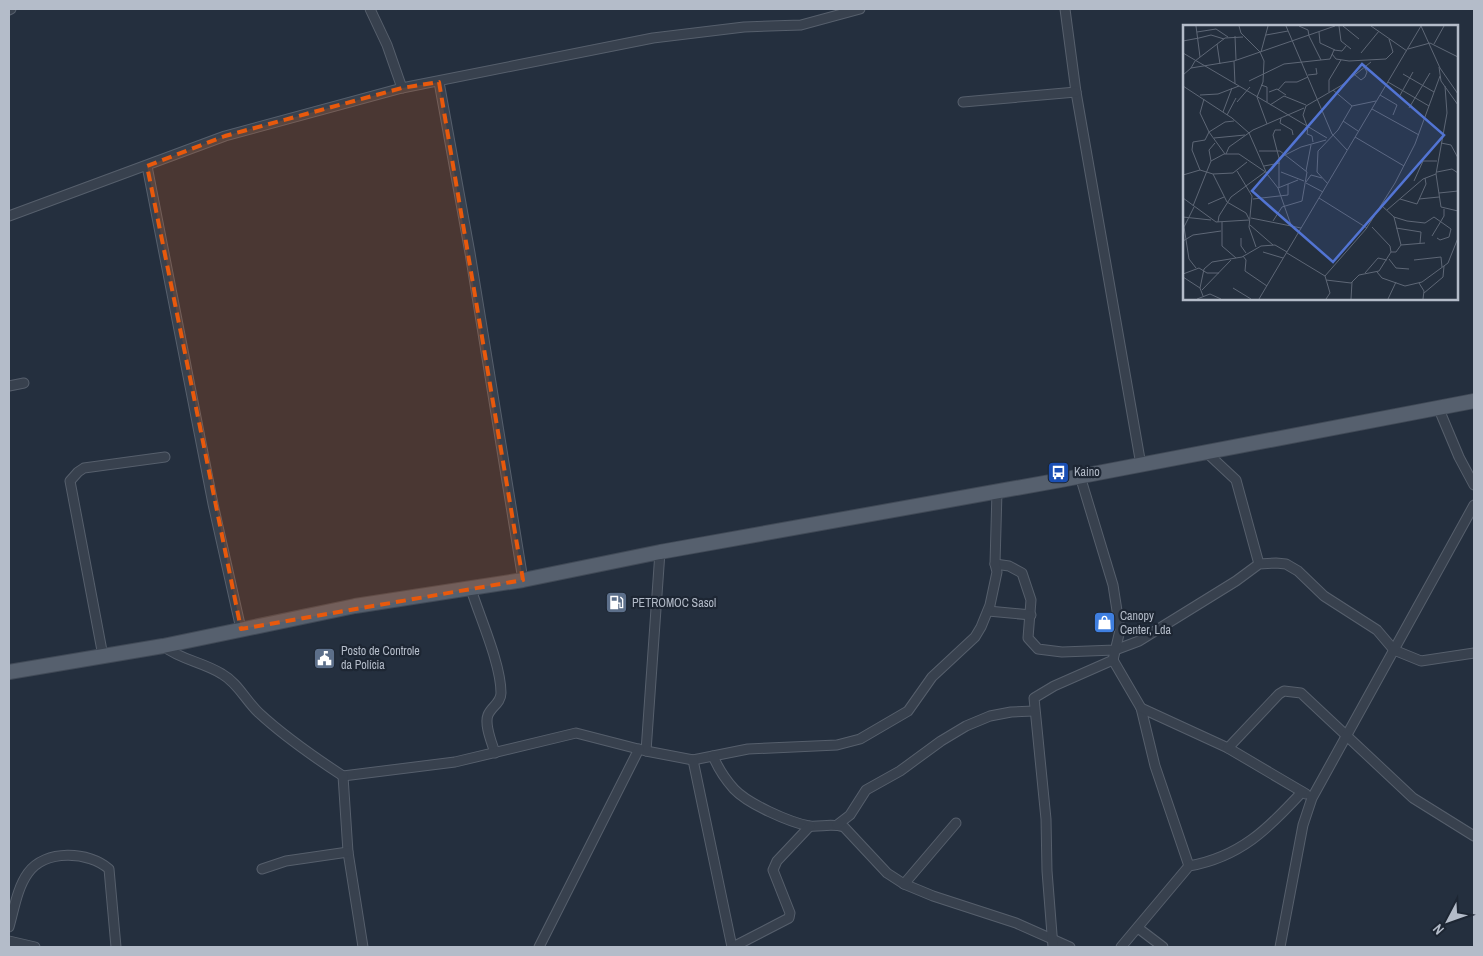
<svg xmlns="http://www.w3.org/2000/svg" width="1483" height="956" font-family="'Archivo Narrow',sans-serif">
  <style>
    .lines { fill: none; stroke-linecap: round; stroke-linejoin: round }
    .minor-casing { stroke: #565f6c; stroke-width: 11 }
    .primary-casing { stroke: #414a57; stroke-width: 16 }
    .minor { stroke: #38414e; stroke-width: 9 }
    .primary { stroke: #56606e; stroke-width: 14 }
    .marked { fill: #e8590c; fill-opacity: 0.2; stroke: #e8590c; stroke-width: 4; stroke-dasharray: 10 6; stroke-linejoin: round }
    .labels { text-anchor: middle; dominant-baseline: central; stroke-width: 4.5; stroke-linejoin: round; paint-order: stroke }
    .poi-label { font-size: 12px; fill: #b4bcc9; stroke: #1d2633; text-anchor: start }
    .inset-road { fill: none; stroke: #5e6776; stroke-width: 1 }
    .view { fill: #5274d3; fill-opacity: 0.15; stroke: #5274d3; stroke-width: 2.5 }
    .inset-edge { fill: none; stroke: #b4bcc9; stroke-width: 2.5 }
  </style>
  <rect width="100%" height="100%" fill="#242f3e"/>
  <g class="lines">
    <defs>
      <g id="minor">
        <polyline points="370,9 387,45 402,88"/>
        <polyline points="1065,9 1076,92 1141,465"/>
        <polyline points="9,10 11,9"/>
        <polyline points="439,82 470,253 523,580"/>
        <polyline points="963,102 1076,92"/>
        <polyline points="147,166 213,504 241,629"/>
        <polyline points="9,216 225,136 402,88 653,38 744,27 801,25 860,9"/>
        <polyline points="9,386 24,383"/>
        <polyline points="1438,407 1459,457 1474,485"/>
        <polyline points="1206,452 1236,480 1259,564"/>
        <polyline points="995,564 1009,566 1022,573 1031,600 1028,638 1038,649 1062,652 1115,650 1139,641 1236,581 1259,564 1276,563 1286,564 1298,571 1324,596 1377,630 1394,650 1421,661 1474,653"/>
        <path d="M471,589c9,29 30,75 30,104 0,10 -10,14 -13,22 -4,10 4,28 7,38"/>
        <polyline points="988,611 1031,615"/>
        <path d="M163,646c18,14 40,16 59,28 16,9 24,27 37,39 26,24 55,44 84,63l112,-14 121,-29 70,18 47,9 55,-11 89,-4 23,-6 48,-28 24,-34 43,-40 6,-10 9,-22 7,-33 -2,-8 2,-73"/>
        <polyline points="103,656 70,481 78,472 84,468 165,457"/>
        <polyline points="1113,660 1141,708 1155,766 1189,866"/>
        <polyline points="1141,708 1228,748 1306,794"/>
        <polyline points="1228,748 1279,694 1284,691 1301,693 1413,798 1474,836"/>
        <polyline points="646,751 660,552"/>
        <path d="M713,756c5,12 12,23 21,33 14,15 55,33 75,37 12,1 23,-3 35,1l43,46 17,11 29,12 83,27 54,24"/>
        <polyline points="693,760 732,947"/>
        <polyline points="343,776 348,852 363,947"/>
        <polyline points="837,825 850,815 866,790 900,771 941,741 966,726 990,716 1011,712 1034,711"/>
        <polyline points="262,869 286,861 348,852"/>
        <polyline points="904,884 956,823"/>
        <path d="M9,927c5,-17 8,-39 19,-54 17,-24 61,-22 81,-4l7,78"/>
        <polyline points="1138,928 1163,947"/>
        <polyline points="9,941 35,947"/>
        <polyline points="539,947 639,749"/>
        <polyline points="733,947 789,918 790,913 773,870 777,861 810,826"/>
        <polyline points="1053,947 1047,871 1046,819 1034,698 1054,686 1113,660 1120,630 1113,585 1080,476"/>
        <path d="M1121,947l68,-81c51,-9 79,-37 113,-74"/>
        <polyline points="1280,947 1303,825 1312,798 1474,505"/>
      </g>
      <polyline id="primary" points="9,672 163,646 355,606 523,580 660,552 1061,480 1474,401"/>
    </defs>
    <!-- minor casing -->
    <use href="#minor" class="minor-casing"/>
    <!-- primary casing -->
    <use href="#primary" class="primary-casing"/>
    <!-- minor -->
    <use href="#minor" class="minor"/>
    <!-- primary -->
    <use href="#primary" class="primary"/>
  </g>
  <!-- marked area -->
  <path class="marked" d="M439,82l84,498 -282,49 -94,-463 78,-30 177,-48z"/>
  <!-- icons -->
  <defs>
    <symbol id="bus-square" viewBox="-11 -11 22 22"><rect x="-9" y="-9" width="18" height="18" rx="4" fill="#1a4fb4" stroke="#1d2633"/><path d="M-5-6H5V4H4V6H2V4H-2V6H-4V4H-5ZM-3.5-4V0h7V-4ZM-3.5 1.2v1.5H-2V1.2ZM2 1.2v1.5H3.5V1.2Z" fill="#fff"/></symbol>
    <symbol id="fuel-square" viewBox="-11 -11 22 22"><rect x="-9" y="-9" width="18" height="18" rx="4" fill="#5c6f8a" stroke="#1d2633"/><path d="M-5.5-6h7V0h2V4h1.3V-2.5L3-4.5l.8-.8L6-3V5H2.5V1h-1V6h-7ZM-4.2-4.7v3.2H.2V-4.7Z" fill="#fff"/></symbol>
    <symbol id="shop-square" viewBox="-11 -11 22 22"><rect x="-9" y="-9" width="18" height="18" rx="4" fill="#3f7fe0" stroke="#1d2633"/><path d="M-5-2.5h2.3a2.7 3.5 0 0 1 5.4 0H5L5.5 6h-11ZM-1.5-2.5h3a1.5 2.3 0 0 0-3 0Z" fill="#fff"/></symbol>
    <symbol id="civic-square" viewBox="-11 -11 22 22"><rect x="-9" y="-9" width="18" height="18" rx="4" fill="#5c6f8a" stroke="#1d2633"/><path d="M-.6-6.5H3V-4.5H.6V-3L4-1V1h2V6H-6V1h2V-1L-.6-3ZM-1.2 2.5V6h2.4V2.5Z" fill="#fff"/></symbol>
  </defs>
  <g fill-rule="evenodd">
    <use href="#bus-square" x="1046" y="460" width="25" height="25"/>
    <use href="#fuel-square" x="604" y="590" width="25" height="25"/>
    <use href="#shop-square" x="1092" y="610" width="25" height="25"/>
    <use href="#civic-square" x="312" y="646" width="25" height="25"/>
  </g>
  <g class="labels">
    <!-- poi labels -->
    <g class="poi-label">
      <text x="1074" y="472">Kaino</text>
      <text x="632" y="603">PETROMOC Sasol</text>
      <text x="1120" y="616">Canopy<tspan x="1120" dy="14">Center, Lda</tspan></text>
      <text x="341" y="651">Posto de Controle<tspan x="341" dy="14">da Polícia</tspan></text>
    </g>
  </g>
  <!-- overview -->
  <g transform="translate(1183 25)">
    <rect width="275" height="275" fill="#242f3e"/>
    <path class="inset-road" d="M13,1l4,31M56,1l2,7 19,19 4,9 -1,21 -6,15 10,27M103,1l46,108M116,1l9,4 1,6M156,1l2,15 10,8M160,1l16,13M188,1l36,25M238,1l19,42 18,26M14,7l19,-3 12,8M136,7l1,11 15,7M83,10l22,-4M52,11l1,24M126,11l12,24M16,13l12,-3 13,4M0,16l16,-3M247,18l28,14M34,19l3,20M251,19l10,-18M225,24l22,-6M78,27l7,-26M0,28l124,73M178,28l18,-22M149,29l4,5 13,2 37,-2 7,-7 -4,-13M51,36l1,23M256,42l2,14 17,24M8,43l4,-7 30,-23 18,-1M171,49l7,6 4,-3 2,-5 -4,-7M220,49l31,18M0,50l8,-7 43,-7 101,-35M125,50l9,-1 -1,-6M66,56l35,-17 46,-5 4,-9 8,1 4,-5M205,57l41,24M78,60l6,2v15M0,61l49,32 17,15 18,41 11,14 13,37M262,61l2,27 -11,61 5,33 17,4M95,65l7,-8h12l11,-5M150,65l19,16M86,67l8,-3 9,6M146,67v-12l12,-20M17,70l18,-1 21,-8M197,70l17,10 -4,10M216,72l14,-25M21,74l-4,14 9,19 16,-10 9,-1M54,77l13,-15M87,80l14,-9 22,9M226,83l21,-35M189,84l47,26M40,87l9,-24M44,90l9,-17M98,93l-1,5 12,7 1,5M160,96l15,10M125,102l-1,7 5,2 1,6M149,109l15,16M172,112l49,29M31,113l31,-3M144,113l-20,-12 -4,-11 3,-9 36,-21 29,-23M258,118l10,2 7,13M9,125l1,-8 12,-2 4,-8 16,22M9,125l8,20M76,126h21l27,21 -5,29 -20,6 -9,14M43,129l3,-7 24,-17 51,-22M96,133l-6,-23 2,-5h6M28,136l13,-7h15l28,19M81,141l16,-3M54,146l15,25 -3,31 7,20M123,146l5,-26M98,147l23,9M254,147l15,-3 6,4M30,149l20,-1 14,-11M0,150l17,-5 13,4 14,28 19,11 3,6M231,156l9,-20h14M123,157l5,-7 11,3M123,158l17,9M145,159l-11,-12 1,-21 20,-21 14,-24 24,-5M96,162v-29l22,-11 25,-7M95,163l20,-8M256,168l19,-2M0,173l33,24 33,-2M136,173l48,30M70,174l35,-4v-11M217,174l17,5 9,-20 -1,-6M236,174l20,-2M25,179l16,-7M198,180l13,12 13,4 18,2 9,-6 17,12 -2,8 -9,3 -3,-2M10,181l18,-45 -2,-11 6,-7M11,182l-10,20 5,32 7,9M204,185l36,-31 13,-5M0,192l28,3M211,192l7,28M68,193l50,10M35,197l1,-6 12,-19 34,-25M39,197v24l14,12M67,200l23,20M213,203l25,4 -1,11M249,211l12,-20v-7M58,213v8l5,7M0,216l10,-6 28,-4M80,227l20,6M208,227h5l5,-7 24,-2M104,228l38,23 5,17 -4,6M60,231l3,4 -1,11 22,15M206,234l7,9 13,1M231,235l27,-3 1,10M194,247l5,6 23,8 17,-4 26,-19 10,-25M182,248l13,-15 9,2M0,249l16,-6 8,5h12M142,251l41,-47 29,-46 20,-39 25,-68M0,252l17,11 3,8M143,255l25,3 8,-8 20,-4 12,-19 -1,-6 -18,-19M236,258l5,8 -1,8M17,263l4,-19 8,-7 30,-5 19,-11 14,-1 12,7M50,263l18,11M19,265l29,-30M241,268l19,-16 1,-11M14,274l13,-5 11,5M76,274l162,-273M168,274l1,-17M205,274l8,-17"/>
    <path class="view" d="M179,39l82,71 -111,127 -81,-71z"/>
    <rect width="275" height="275" class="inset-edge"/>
  </g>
  <!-- border -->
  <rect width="1483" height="956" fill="none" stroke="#b4bcc9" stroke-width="20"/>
  <!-- north arrow -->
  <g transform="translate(1448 921) rotate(229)" stroke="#1d2633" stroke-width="4" paint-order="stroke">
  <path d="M0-4L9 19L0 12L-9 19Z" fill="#b4bcc9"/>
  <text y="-8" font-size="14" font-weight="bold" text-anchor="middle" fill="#b4bcc9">N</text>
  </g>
</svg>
